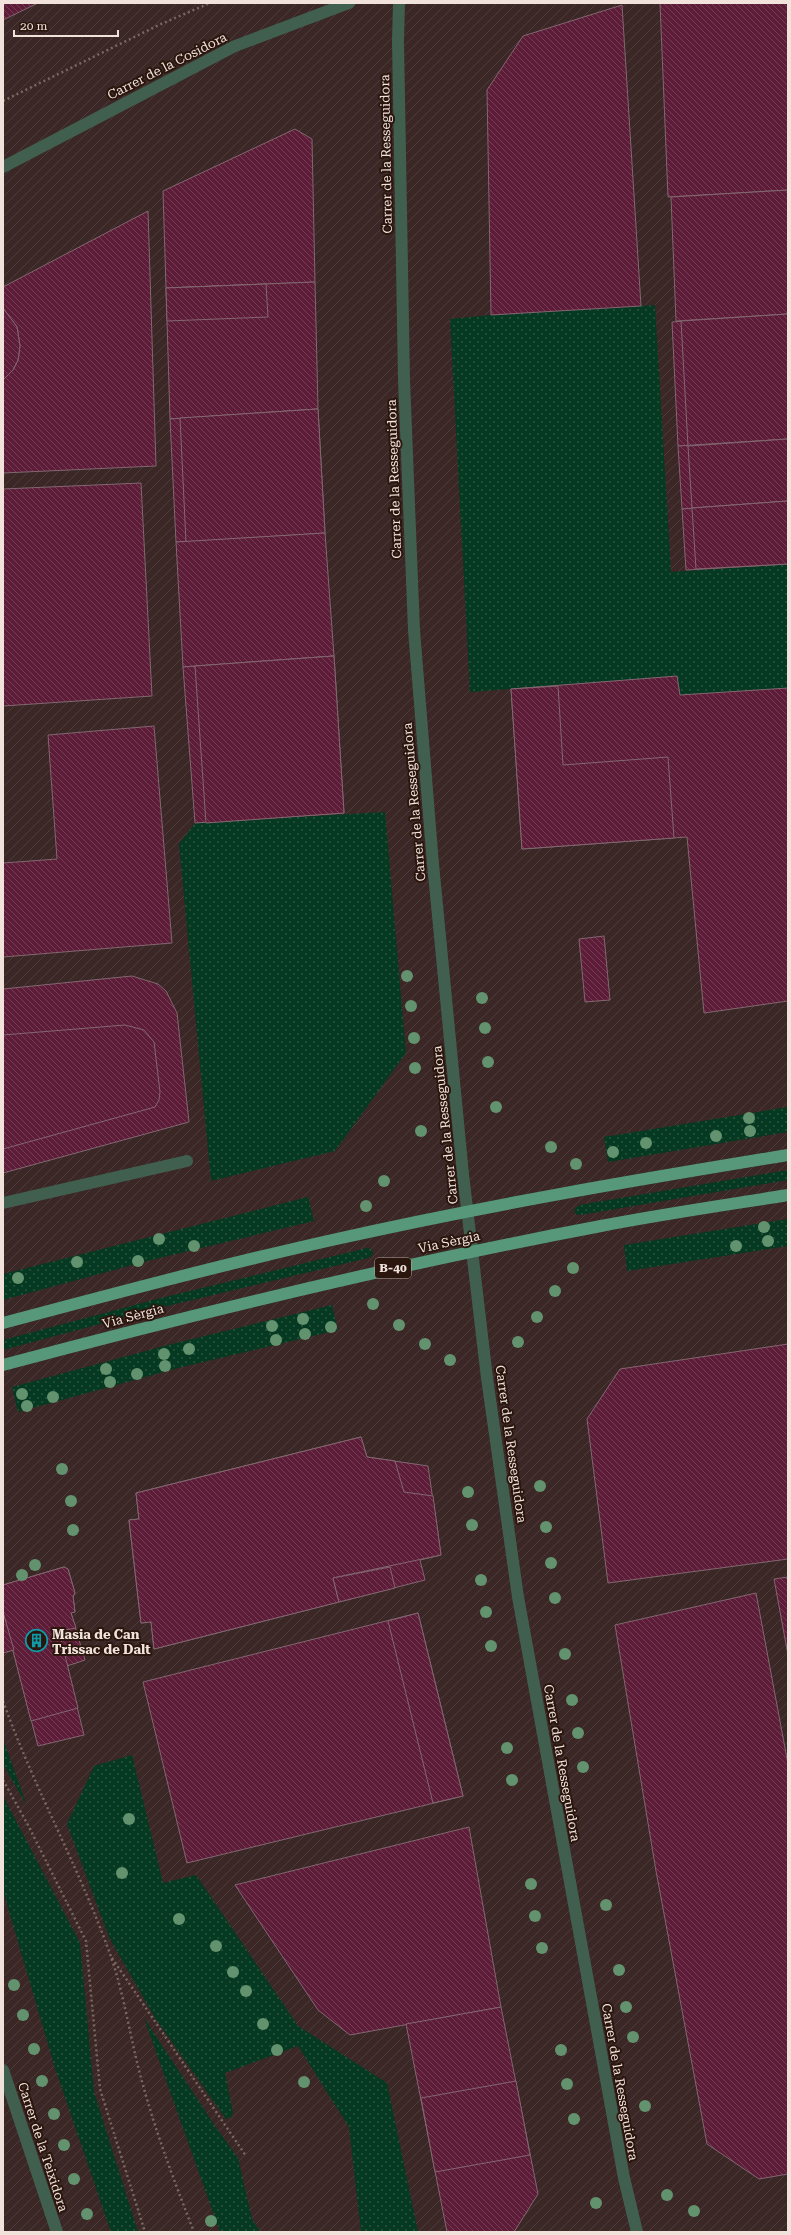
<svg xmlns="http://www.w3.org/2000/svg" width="791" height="2235" font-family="'Roboto Serif',serif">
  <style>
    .industrial { fill: url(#industrial-furrows) }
    .grass { fill: url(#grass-dots) }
    .building { fill: url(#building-back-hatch); stroke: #826770 }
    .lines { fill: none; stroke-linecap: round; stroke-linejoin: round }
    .path { stroke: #7b6860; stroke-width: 2.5; stroke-dasharray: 2 3; stroke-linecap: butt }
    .lane { stroke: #405f4f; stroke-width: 12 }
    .street { stroke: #405f4f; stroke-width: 12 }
    .primary { stroke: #569879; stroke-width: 12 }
    .tree { fill: #63926e }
    .labels { text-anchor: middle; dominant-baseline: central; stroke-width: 4; stroke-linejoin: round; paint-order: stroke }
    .shield { fill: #2a160d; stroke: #b5a59e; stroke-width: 1 }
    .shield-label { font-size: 12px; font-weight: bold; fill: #f1e2dc }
    .street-label { font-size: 13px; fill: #f1e2dc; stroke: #2a160d }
    .poi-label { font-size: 13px; font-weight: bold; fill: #f1e2dc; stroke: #2a160d; text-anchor: start }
  </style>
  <defs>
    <pattern id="industrial-furrows" width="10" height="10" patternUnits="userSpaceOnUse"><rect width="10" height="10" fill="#3a2726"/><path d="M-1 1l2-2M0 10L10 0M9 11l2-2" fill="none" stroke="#4d3c3b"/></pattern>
    <pattern id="grass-dots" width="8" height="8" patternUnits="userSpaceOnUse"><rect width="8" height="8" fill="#053921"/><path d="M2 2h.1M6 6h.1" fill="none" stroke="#2a5541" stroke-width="1.8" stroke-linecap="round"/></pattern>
    <pattern id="building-back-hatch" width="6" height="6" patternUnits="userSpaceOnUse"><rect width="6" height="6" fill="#5d1d39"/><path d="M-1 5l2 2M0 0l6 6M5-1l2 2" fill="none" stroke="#753e55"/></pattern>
  </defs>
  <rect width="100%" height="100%" fill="#341f16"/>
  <!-- industrial -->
  <rect class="industrial" x="3" y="3" width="785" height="2229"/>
  <!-- grass -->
  <g class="grass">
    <polygon points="655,305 671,572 788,564 788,688 680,695 677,676 470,692 450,319 491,315"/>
    <polygon points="385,812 406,1053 335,1151 211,1181 179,844 195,823"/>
    <polygon points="788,1107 788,1132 608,1162 604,1137"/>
    <polygon points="788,1170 788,1180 580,1215 576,1214 574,1210 579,1205"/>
    <polygon points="308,1197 314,1221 151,1260 3,1300 3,1274"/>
    <polygon points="788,1219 788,1246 627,1271 624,1245"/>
    <polygon points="367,1248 371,1249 373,1253 372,1256 368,1258 163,1307 3,1350 3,1340 161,1298"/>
    <polygon points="332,1305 338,1330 178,1368 18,1412 12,1387 172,1344"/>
    <polygon points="3,1739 27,1806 3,1764"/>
    <polygon points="132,1755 163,1883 196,1875 298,2026 387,2083 418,2232 361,2232 349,2127 298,2046 225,2073 233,2113 231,2117 226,2119 155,2018 109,1937 67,1824 94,1766"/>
    <polygon points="3,1796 80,1943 94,2092 138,2232 111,2232 55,2068 3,1891"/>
    <polygon points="144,2018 215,2126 238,2158 252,2219 260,2232 220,2232"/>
  </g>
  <!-- building -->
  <g class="building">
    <polygon points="3,3 38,3 3,20"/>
    <polygon points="660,3 788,3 788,190 668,197"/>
    <polygon points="622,5 641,306 491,315 487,90 523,36"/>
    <polygon points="295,129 312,139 315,282 166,288 163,191"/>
    <polygon points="788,190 788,314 676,321 671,197"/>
    <polygon points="148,211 156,466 3,473 3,380 13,370 18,360 20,346 17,327 3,308 3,287"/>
    <polygon points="315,282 318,409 170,419 166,288"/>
    <polygon points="266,284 268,317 167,321 166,288"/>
    <polygon points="3,308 17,327 20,346 18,360 13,370 3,380"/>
    <polygon points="788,314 788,439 678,446 672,322"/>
    <polygon points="788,314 788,439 688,446 681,321"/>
    <polygon points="318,409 325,533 176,542 170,419"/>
    <polygon points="318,409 325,533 186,542 180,418"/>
    <polygon points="788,439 788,501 682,509 678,446"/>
    <polygon points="788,439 788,501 692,508 688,446"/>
    <polygon points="141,483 152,696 3,706 3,489"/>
    <polygon points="788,501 788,564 686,570 682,509"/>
    <polygon points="788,501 788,564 696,569 692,508"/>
    <polygon points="325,533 334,656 183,667 176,542"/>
    <polygon points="334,656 344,813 195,823 183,667"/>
    <polygon points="334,656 344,813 206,823 195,666"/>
    <polygon points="677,676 680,695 788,688 788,1001 704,1013 687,837 522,849 511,689"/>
    <polygon points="558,686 563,765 668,757 674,838 522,849 511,689"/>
    <polygon points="154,726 172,943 3,957 3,863 57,859 48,735"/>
    <polygon points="604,936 610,1000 585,1002 579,939"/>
    <polygon points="132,976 158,984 166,991 177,1013 189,1122 3,1173 3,989"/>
    <polygon points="125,1025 144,1030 154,1042 160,1092 159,1100 155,1107 3,1149 3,1035"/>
    <polygon points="788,1344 788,1559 608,1583 587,1419 620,1369"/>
    <polygon points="361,1437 367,1457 428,1466 441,1555 420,1560 425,1580 154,1649 151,1622 141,1623 129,1520 139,1519 136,1493"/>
    <polygon points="361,1437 367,1457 395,1461 404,1492 433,1496 441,1555 333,1578 339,1602 154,1649 151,1622 141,1623 129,1520 139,1519 136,1493"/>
    <polygon points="64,1567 68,1569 75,1593 73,1596 75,1612 71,1613 85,1660 67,1666 84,1735 38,1746 3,1612 3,1585"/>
    <polygon points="64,1567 68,1569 75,1593 73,1596 75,1612 71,1613 76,1628 59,1631 78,1708 31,1721 3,1612 3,1585"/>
    <polygon points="390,1567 395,1588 339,1602 333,1578"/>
    <polygon points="788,1577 788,1655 774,1579"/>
    <polygon points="756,1593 788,1764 788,2174 759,2179 707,2144 656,1871 615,1625"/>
    <polygon points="3,1612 14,1650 3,1653"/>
    <polygon points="418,1613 463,1796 187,1863 143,1682"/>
    <polygon points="418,1613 463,1796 433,1803 388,1621"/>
    <polygon points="469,1827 501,2007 350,2035 318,2010 235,1885"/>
    <polygon points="501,2007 538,2194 514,2232 447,2232 406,2024"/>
    <polygon points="516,2081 530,2155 435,2172 421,2098"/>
  </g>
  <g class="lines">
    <!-- path -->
    <g class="path">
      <polyline points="3,101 161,24 210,3"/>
      <path d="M3,1701c31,87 76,166 107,253 14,39 20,83 31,124 14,52 33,103 53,154"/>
      <polyline points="3,1780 28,1825 86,1941 100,2089 145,2232"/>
      <polyline points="112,1958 246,2156"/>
    </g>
    <!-- lane -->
    <polyline class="lane" points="3,1203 187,1161"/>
    <!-- street -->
    <g class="street">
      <polyline points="399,3 398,41 404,379 414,630 433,864 463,1174 487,1378 518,1597 624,2178 637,2232"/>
      <polyline points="3,167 235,46 349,3"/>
      <polyline points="3,2070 57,2232"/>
    </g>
    <!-- primary -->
    <g class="primary">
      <path d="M3,1323c109,-29 218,-58 329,-83 151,-34 303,-60 456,-85"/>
      <path d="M3,1365c198,-53 396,-101 598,-139 62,-12 125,-21 187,-31"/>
    </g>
  </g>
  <!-- trees -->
  <g class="tree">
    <circle cx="407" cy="976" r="6"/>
    <circle cx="482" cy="998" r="6"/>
    <circle cx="411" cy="1006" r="6"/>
    <circle cx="485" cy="1028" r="6"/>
    <circle cx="414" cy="1038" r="6"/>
    <circle cx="488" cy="1062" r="6"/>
    <circle cx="415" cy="1068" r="6"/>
    <circle cx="496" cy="1107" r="6"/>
    <circle cx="749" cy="1118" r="6"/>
    <circle cx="421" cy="1131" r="6"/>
    <circle cx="750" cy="1131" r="6"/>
    <circle cx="716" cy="1136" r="6"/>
    <circle cx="646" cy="1143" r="6"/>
    <circle cx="551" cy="1147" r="6"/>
    <circle cx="613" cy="1152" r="6"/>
    <circle cx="576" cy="1164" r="6"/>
    <circle cx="384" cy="1181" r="6"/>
    <circle cx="366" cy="1206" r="6"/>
    <circle cx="764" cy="1227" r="6"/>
    <circle cx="159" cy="1239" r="6"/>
    <circle cx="768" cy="1241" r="6"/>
    <circle cx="194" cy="1246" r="6"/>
    <circle cx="736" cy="1246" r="6"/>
    <circle cx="138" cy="1261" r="6"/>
    <circle cx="77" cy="1262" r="6"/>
    <circle cx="573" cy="1268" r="6"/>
    <circle cx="18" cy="1278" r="6"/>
    <circle cx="555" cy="1291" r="6"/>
    <circle cx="373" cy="1304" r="6"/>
    <circle cx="537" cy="1317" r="6"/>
    <circle cx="303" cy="1319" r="6"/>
    <circle cx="399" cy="1325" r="6"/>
    <circle cx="272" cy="1326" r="6"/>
    <circle cx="331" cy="1327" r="6"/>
    <circle cx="305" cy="1334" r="6"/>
    <circle cx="276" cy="1340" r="6"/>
    <circle cx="518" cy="1342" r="6"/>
    <circle cx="425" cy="1344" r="6"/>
    <circle cx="189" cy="1349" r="6"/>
    <circle cx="164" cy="1354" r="6"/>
    <circle cx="450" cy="1360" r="6"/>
    <circle cx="165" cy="1366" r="6"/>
    <circle cx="106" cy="1369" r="6"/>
    <circle cx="137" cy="1374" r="6"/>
    <circle cx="110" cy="1382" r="6"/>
    <circle cx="22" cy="1394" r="6"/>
    <circle cx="53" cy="1397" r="6"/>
    <circle cx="27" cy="1406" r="6"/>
    <circle cx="62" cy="1469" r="6"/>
    <circle cx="540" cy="1486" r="6"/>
    <circle cx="468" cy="1492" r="6"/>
    <circle cx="71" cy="1501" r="6"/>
    <circle cx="472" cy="1525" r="6"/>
    <circle cx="546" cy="1527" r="6"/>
    <circle cx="73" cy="1530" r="6"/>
    <circle cx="551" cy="1563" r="6"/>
    <circle cx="35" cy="1565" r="6"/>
    <circle cx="22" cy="1575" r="6"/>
    <circle cx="481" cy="1580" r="6"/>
    <circle cx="555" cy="1598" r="6"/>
    <circle cx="486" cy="1612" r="6"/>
    <circle cx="491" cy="1646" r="6"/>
    <circle cx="565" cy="1654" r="6"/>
    <circle cx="572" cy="1700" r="6"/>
    <circle cx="578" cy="1733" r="6"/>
    <circle cx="507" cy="1748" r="6"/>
    <circle cx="583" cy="1767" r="6"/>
    <circle cx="512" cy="1780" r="6"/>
    <circle cx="129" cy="1819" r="6"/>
    <circle cx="122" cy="1873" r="6"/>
    <circle cx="531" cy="1884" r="6"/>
    <circle cx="606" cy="1905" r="6"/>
    <circle cx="535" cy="1916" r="6"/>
    <circle cx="179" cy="1919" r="6"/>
    <circle cx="216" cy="1946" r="6"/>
    <circle cx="542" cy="1948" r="6"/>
    <circle cx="619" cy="1970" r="6"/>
    <circle cx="233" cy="1972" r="6"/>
    <circle cx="14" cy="1985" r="6"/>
    <circle cx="246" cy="1991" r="6"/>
    <circle cx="626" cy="2007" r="6"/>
    <circle cx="23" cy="2015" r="6"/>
    <circle cx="263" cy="2024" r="6"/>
    <circle cx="633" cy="2037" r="6"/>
    <circle cx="34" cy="2049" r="6"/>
    <circle cx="277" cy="2050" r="6"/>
    <circle cx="561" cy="2050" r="6"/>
    <circle cx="42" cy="2081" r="6"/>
    <circle cx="304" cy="2082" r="6"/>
    <circle cx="567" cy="2084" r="6"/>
    <circle cx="645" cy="2106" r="6"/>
    <circle cx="54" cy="2114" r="6"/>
    <circle cx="574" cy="2119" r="6"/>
    <circle cx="64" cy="2145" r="6"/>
    <circle cx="74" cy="2179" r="6"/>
    <circle cx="667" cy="2195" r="6"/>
    <circle cx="596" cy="2203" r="6"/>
    <circle cx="694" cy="2211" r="6"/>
    <circle cx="87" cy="2214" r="6"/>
    <circle cx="211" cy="2221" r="6"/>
  </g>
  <!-- icons -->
  <defs>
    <symbol id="building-ring" viewBox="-11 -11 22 22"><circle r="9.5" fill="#2a160d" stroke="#0f9aa8" stroke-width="1.5"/><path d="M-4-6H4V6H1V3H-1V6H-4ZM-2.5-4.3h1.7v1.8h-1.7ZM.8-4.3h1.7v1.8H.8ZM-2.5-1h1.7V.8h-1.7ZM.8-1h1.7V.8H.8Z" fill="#0f9aa8"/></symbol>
  </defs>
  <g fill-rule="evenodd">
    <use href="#building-ring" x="24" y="1628" width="25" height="25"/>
  </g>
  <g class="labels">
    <!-- shield labels -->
    <rect class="shield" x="375" y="1258" width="36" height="20" rx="3"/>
    <g class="shield-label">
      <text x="393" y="1268">B-40</text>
    </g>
    <!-- street labels -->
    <g class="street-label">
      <text transform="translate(167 66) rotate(-27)">Carrer de la Cosidora</text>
      <text transform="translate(386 154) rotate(-91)">Carrer de la Resseguidora</text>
      <text transform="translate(394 479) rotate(-92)">Carrer de la Resseguidora</text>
      <text transform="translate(414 802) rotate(-95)">Carrer de la Resseguidora</text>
      <text transform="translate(445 1125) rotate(-96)">Carrer de la Resseguidora</text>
      <text transform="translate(449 1242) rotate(-12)">Via Sèrgia</text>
      <text transform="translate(133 1316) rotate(-15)">Via Sèrgia</text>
      <text transform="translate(511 1444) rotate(82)">Carrer de la Resseguidora</text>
      <text transform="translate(562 1763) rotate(80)">Carrer de la Resseguidora</text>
      <text transform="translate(620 2082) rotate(80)">Carrer de la Resseguidora</text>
      <text transform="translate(43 2147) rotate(72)">Carrer de la Teixidora</text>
    </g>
    <!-- poi labels -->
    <g class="poi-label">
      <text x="52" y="1634">Masia de Can<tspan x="52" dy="15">Trissac de Dalt</tspan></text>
    </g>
  </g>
  <!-- border -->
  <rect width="791" height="2235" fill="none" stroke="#f1e2dc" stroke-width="8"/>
  <!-- scale -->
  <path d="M14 30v6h104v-6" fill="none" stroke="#f1e2dc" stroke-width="2"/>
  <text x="20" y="30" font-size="12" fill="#f1e2dc" stroke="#2a160d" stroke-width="3" paint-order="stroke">20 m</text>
</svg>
